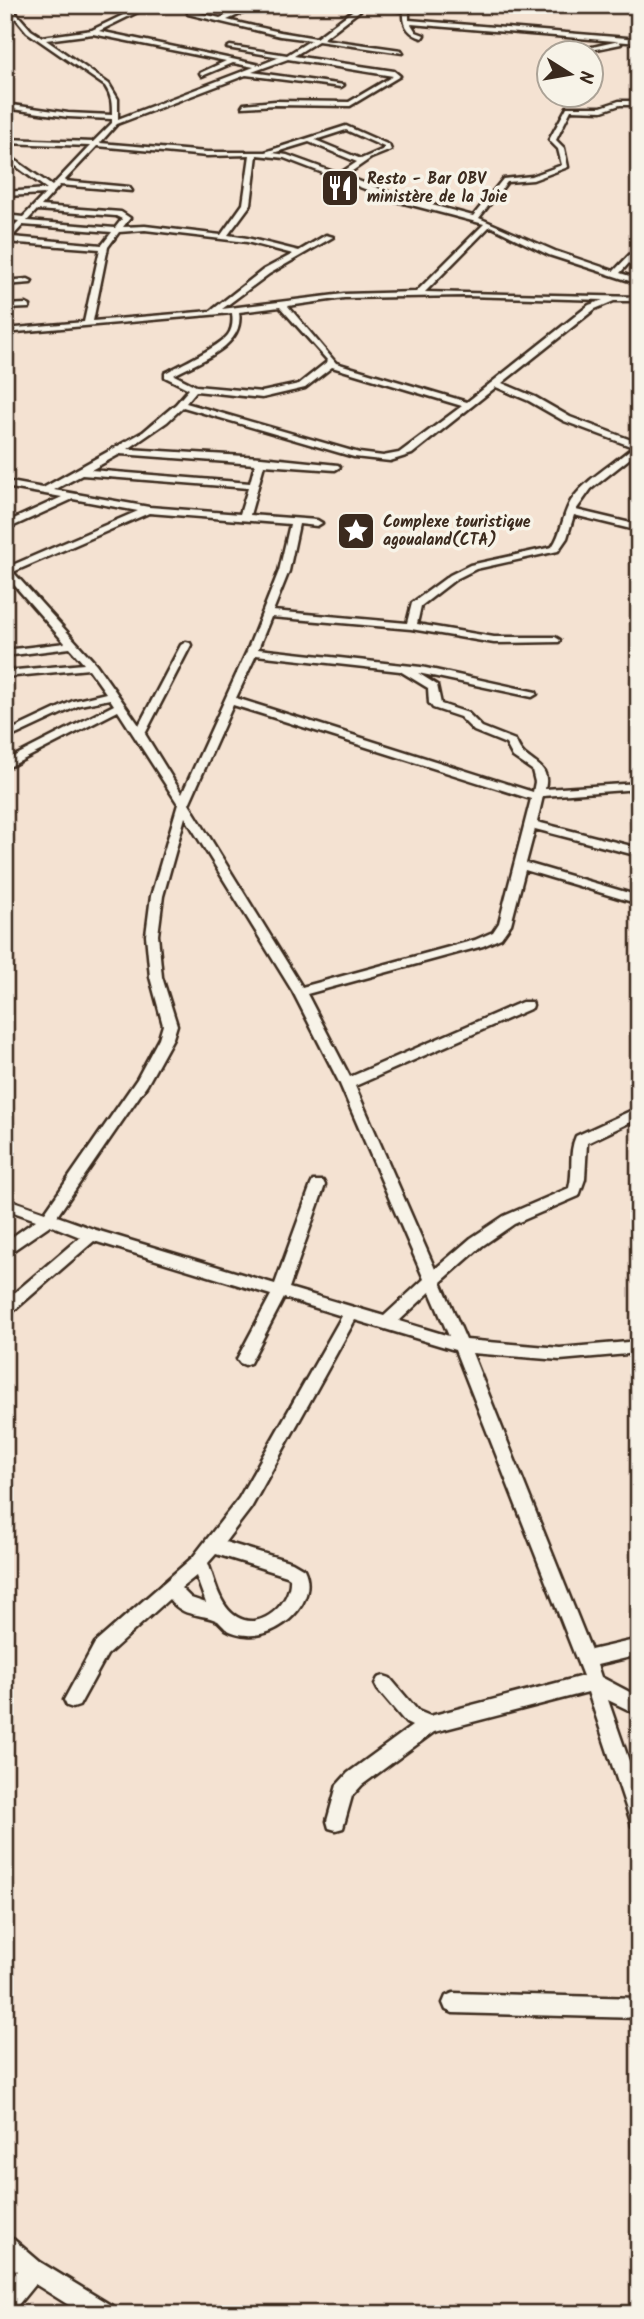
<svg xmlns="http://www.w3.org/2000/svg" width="644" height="2319" font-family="Kalam,sans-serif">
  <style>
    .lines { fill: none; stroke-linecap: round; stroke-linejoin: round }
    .minor-casing { stroke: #3b2a1e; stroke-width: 5 }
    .minor { fill: #f7f3e8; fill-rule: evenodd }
    .labels { text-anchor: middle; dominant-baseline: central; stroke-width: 7; stroke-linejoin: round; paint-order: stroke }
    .far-poi-label { font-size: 16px; font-weight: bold; fill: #3b2a1e; stroke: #f7f3e8; text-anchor: start }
  </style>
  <rect width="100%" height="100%" fill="#f4e2d2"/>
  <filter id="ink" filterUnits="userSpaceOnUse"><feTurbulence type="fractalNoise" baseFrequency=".0143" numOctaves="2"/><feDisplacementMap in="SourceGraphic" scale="14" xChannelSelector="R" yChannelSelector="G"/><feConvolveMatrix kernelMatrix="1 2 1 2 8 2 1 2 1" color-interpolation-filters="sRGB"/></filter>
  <g filter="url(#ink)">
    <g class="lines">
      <defs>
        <g id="minor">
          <path d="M5,5h4l22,25 11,7 50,-7 52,-25h8l-53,26 161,34 20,-8 -53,-9 3,-2 57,9 24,-15 -31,-4 -92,-22v-2l12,-7h8l-13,7 25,6 32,-13h9l-34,15 53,12 36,6 44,-33h7l-44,34 78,11 2,3 -85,-12 -24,15 100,15 6,5 -50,30 -75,-1 -33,2 2,-3 31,-3 74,1 44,-26 -105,-17 -36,13 92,13 -3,2 -95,-12 -129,49 -17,19 107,9h58l81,-26 43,19 2,5 -20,8 -26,18 57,21 71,19 30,-37 29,-3 30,-11 -4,-16 -9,-9 18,-33h34l18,-6h20v4h-19l-18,6 -31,-1 -15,30 8,8 4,19 -35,13 -26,2 -28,36 76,33 59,20 25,-26v7l-19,21 19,6v5l-90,-29 -59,-29 -65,66 214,5v4h-25l-19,8 -93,74 33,14 35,20 69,26v8l-48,38 -15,21 63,15v6l-65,-16 -7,23 -9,13 -82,18 -20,10 -35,27 -4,18 77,13h61l5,3 -1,2 -65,1 -83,-14 -140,-12 -13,32 163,18 115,25 1,2 -5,3 -114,-24 19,12 4,19 27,9 14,14 33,13c3,5 5,11 10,15 13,11 25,13 20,34l94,-6v6l-96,7 -6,26 102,26v8l-104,-27 -9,34 113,33v8l-114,-34 -14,54 -10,14 -18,8 -176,48 43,83 172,-75h10l1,3 -1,3 -177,78 80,183 36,-31 33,-22 65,-28c5,-17 -1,-35 7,-52l63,-29v11l-52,25 -2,36 -6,17 -65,28 -32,22 -41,36 25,58 94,8 79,-7v12l-79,7 -88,-7 119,297 48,-11v16l-42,10 4,12 38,20v18l-31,-15 31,90v38l-7,-2 -2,-7 -42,-127 -154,40 -72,53 -10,11 -9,32 -7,2 -7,-2 -2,-7 10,-36 11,-12 64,-47 -6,-3 -28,-33 -3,-6 3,-6 6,-2 6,2 28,33 12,5 153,-40 -128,-326 -100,-30 -104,188 -26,34 67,20 12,7c16,33 -25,69 -57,66 -6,0 -16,-3 -21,-6 -1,-1 -7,-7 -8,-8 -19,-9 -33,-2 -49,-22l-62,56 -28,51 -6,2 -6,-2 -3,-6 31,-57 98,-86 46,-59 103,-182 -58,-18 -34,65 -5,2 -5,-2 -3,-4 34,-64 -177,-54 -84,73 -5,2v-15l75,-64 -30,-12 -45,31v-14l31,-22 -31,-11v-11l40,14 92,-133 22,-41 4,-13 -13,-48 -4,-42 5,-39 27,-92 -60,-93 -113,58v-8l109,-56 -4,-6 -30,6 -75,35v-7l68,-32 33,-8 -17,-24 -84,8v-6l79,-7 -14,-16 -65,8v-6l60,-7 -56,-64 -4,1v-14l3,1 130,-56 -65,-12 -68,31v-7l57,-26 -57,-10v-6l38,7 100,-56 33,-28 13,-15 -24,-12v-4c15,-8 54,-26 63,-38 5,-7 5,-14 4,-22l-227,20v-4l79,-7 16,-73 -95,-7v-7l14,-14 -14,-2v-4l18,2 22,-23 -40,2v-4l42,-3 -42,-31v-5l47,33 38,-40 -85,-3v-4l88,3 19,-19v-4l-44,-2 -63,-9v-4l63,9 44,2c0,-11 0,-19 -7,-29l-78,-54zM93,34l133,27 -26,12 2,3 31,-13 21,4 -136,52v-20l-9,-15 -63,-44zM346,130l38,17v2l-23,10 -46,-19zM309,142l48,20 -18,12 -52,-19 -14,-2zM97,146l110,10 43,-1 -7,49 -22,31 -76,-9 -22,1 7,-9 -9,-6 -80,-6 19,-21 72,6 -3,-4 -65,-6zM257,155l27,3 112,43 88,23 -68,68 -72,2 -122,15 47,-35 64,-37 -7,-2 -27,16 -52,-13 -19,-3 23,-31zM37,210l79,6 6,3 -7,9 -88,-7zM23,225l89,7 -10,13 -90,-8zM145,230l102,12 46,12 -30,16 -52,41 -118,10 15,-74 11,-15zM465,296l138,4 -14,5 -122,97 -131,-39 -48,-57 56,-8zM280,307l48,54 -29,23 -37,8 -66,-6 -22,-11c25,-14 71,-28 65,-63zM332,367l130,39 -63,47 -16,3 -24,-3 -173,-50 10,-12 66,7 43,-10zM496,387l33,14 35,20 69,26c-21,18 -46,31 -62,54 -9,15 -9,32 -19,46l-82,18 -20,10 -38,28 -5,20 -134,-12 16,-40 10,-47 18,2 5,-3 -5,-3 -67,-5 14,-50 71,5 5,-3 -2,-2 -77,-8 -133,-8 39,-27 16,-15 171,50 36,4 22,-7zM120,454l135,10 -5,19 -159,-13zM82,475l166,13 -8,26 -91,-7 -95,-17zM149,513l141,11 -11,47 -32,80 -65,143 -37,-60 46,-89 -1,-2 -4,-1 -5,3 -42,80 -43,-61 -83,-92zM256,655l144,16 28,17 1,15 4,5 27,9 14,14 32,13 7,13 19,13 3,12 -2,10 -297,-94zM233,705l298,94 -32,124 -6,9 -18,8 -173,47 -113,-183zM185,817l108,175 47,92 84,195 -40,37 -95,-28 36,-103 -2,-4h-10l-2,4 -36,99 -179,-54 -39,-14 90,-131 26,-47 4,-13 -15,-48 -4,-42 5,-39zM430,1292l19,44 -50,-15zM216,1554l71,22 3,2c2,24 -28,54 -53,39 -18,-11 -22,-36 -29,-54zM196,1576l10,27 -15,-5 -10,-10z"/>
          <path d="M370,5l39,5v10l230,19v4l-228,-19 5,8 8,3 -2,3c-13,-4 -19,-12 -18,-26z"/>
          <polygon points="619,41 621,44 582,52 579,50"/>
          <polygon points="28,279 32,281 31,283 5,285 5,281"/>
          <polygon points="26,304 30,306 29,308 5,309 5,305"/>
          <polygon points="453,1993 639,1998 639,2018 453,2013 446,2010 443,2003 446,1996"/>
          <polygon points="5,2236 13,2239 40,2262 112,2306 115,2314 83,2314 35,2284 13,2311 5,2314 5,2285 17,2271 5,2261"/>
        </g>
      </defs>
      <!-- minor casing -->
      <use href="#minor" class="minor-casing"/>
      <!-- minor -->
      <use href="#minor" class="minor"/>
    </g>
  </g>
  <!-- icons -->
  <defs>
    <symbol id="restaurant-square" viewBox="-11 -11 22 22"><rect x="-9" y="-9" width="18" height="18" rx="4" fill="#3b2a1e" stroke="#f7f3e8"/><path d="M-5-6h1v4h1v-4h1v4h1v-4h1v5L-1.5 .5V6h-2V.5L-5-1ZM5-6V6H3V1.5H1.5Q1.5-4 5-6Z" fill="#fff"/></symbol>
    <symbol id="sight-square" viewBox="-11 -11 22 22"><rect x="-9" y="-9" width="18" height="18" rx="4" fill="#3b2a1e" stroke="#f7f3e8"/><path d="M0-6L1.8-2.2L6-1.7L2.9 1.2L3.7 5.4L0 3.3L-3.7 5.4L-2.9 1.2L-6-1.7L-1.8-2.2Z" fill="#fff"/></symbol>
  </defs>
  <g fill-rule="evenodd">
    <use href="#restaurant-square" x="318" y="166" width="44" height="44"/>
    <use href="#sight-square" x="334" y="509" width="44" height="44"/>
  </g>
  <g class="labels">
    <!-- far-poi labels -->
    <g class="far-poi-label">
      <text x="367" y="179">Resto - Bar OBV<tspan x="367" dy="18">ministère de la Joie</tspan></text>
      <text x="383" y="522">Complexe touristique<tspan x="383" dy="18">agoualand(CTA)</tspan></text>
    </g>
  </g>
  <!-- margin -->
  <rect width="644" height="2319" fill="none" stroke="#f7f3e8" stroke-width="28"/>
  <rect x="14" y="14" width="616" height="2291" fill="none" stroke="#3b2a1e" stroke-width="2.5" filter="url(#ink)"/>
  <!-- north arrow -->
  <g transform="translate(570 74) rotate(101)"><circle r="33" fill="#f7f3e8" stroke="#aca397" stroke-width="2"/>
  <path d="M0-5L12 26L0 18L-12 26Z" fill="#3b2a1e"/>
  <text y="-10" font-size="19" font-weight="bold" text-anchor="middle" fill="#3b2a1e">N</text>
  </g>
</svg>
